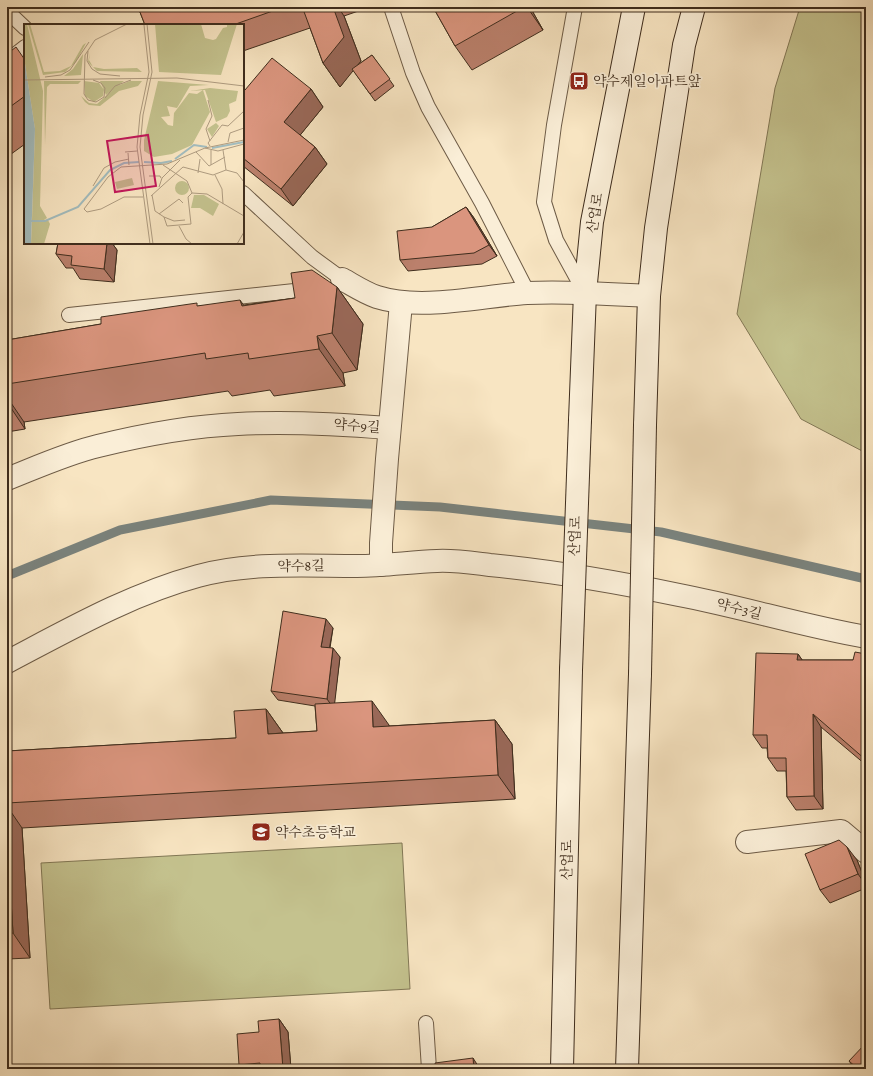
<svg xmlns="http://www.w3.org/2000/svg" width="873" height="1076" font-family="Alegreya,'Noto Serif KR',serif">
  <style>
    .green { fill: #c4c28e; stroke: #827856 }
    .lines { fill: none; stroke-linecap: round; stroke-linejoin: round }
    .stream { stroke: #7a837e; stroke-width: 9 }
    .lane-casing { stroke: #6d5b46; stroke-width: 16 }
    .street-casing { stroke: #6d5b46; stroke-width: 24 }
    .secondary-casing { stroke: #3f2d1d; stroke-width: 24 }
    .lane { stroke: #faeed7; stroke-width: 14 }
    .street { stroke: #faeed7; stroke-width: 22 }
    .secondary { stroke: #faeed7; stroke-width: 22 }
    .secondary-bridge-casing { stroke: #3f2d1d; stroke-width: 24; stroke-linecap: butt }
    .secondary-bridge { stroke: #faeed7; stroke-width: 22 }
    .wall { fill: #bb806c; stroke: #3f2d1d }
    .shaded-wall { fill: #996858; stroke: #3f2d1d }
    .building { fill: #da957e; stroke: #3f2d1d }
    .labels { text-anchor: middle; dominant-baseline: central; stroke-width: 3.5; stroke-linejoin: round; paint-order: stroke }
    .poi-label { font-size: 14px; fill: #3f2d1d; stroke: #faeed7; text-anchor: start }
    .street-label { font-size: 14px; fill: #3f2d1d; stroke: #faeed7 }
    .inset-river { fill: none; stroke: #a2bcbe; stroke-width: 2 }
    .inset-road { fill: none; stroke: #ae9b80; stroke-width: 1 }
    .view { fill: #c2185b; fill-opacity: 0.15; stroke: #c2185b; stroke-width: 2 }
    .inset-edge { fill: none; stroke: #3f2d1d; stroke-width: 2 }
  </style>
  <rect width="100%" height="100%" fill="#f8e5c2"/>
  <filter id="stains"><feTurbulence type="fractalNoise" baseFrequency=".005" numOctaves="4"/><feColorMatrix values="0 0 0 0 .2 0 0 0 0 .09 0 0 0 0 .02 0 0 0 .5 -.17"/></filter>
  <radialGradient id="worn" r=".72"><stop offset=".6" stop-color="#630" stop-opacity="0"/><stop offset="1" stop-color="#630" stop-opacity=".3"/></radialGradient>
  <!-- green -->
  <g class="green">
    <polygon points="800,7 866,7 866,453 801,419 737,314 775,88"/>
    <polygon points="402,843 410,989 50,1009 41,863"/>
  </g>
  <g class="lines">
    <!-- stream -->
    <polyline class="stream" points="7,576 120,530 271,500 440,507 661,532 866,579"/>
    <defs>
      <g id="lane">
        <polyline points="391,7 413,73 428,107 482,203 528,293"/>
        <polyline points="575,7 554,125 544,202 556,240 585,293"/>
        <polyline points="7,11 25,28"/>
        <polyline points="7,61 25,47"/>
        <polyline points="243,193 312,257 342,279"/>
        <polyline points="69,315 313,289"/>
        <polyline points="426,1023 429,1069"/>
      </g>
      <g id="street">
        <path d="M342,279c11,6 23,14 35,18 44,14 104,-1 150,-4 41,-2 82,1 122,3"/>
        <path d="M7,479c28,-11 61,-26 91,-33 45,-11 93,-20 140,-22 50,-3 101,0 151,4"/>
        <polyline points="381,565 381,543 387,459 401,303"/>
        <path d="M7,662c61,-32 124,-68 191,-86 51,-14 106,-10 159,-10 27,0 53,-4 80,-5 17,-1 36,2 53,4 63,6 127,17 189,30 63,12 124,31 187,42"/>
        <polyline points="747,842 841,831 866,852"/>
      </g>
      <g id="secondary">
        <polyline points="580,420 585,293 592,222 634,7"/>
        <polyline points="645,425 649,296 656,228 684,45 694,7"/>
        <polyline points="562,1069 571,670"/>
        <polyline points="627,1069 640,674"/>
      </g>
    </defs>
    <!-- lane casing -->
    <use href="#lane" class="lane-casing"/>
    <!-- street casing -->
    <use href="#street" class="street-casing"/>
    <!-- secondary casing -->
    <use href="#secondary" class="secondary-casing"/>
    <!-- lane -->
    <use href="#lane" class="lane"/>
    <!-- street -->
    <use href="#street" class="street"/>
    <!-- secondary -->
    <use href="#secondary" class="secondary"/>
    <defs>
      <g id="secondary-bridge">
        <polyline points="571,670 580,420"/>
        <polyline points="640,674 645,425"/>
      </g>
    </defs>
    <!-- secondary-bridge casing -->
    <use href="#secondary-bridge" class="secondary-bridge-casing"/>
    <!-- secondary-bridge -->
    <use href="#secondary-bridge" class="secondary-bridge"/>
  </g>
  <!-- wall -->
  <g class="wall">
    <polygon points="138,7 366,7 367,8 344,16 361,61 356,66 372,55 394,86 375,101 353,70 340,87 323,63 310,28 243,51 243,25 145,25"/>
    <polygon points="433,7 530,7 543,30 472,70 455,46"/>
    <polygon points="7,54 25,60 25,144 7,157"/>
    <polygon points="243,88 245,90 311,89 323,107 300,135 315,147 327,164 293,206 243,166"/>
    <polygon points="466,207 474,218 497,256 482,264 408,271 400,260 432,227"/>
    <polygon points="58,243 112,243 117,250 114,282 80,279 73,268 66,268 56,254"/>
    <polygon points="337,287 363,324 357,370 343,373 345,386 274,396 270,390 232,396 228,391 24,422 25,429 7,432 7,340 101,324 199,306 244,305 295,298"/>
    <polygon points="333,628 330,648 340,657 334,703 389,725 389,726 495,720 512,744 515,799 22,828 30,958 7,959 7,751 236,738 266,709 283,733 317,731 315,706 278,700 271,691"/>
    <polygon points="798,654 802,660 853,660 866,654 866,765 821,727 823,809 796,810 787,797 786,771 777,771 768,758 767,748 762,748 753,735"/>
    <polygon points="857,860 866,883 866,888 830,903 820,890"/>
    <polygon points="279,1019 288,1032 291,1069 242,1069 239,1065 259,1032"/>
    <polygon points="849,1061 866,1069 855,1069"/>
  </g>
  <!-- shaded-wall -->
  <g class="shaded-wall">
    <polygon points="333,7 338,7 344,16 361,61 340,87 323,63"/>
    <polygon points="527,7 530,7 543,30"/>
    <polygon points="311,89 323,107 297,139 284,122"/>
    <polygon points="315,147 327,164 293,206 281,189"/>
    <polygon points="466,207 474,218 497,256 489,245"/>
    <polygon points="107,243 112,243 117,250 114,282 104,269"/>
    <polygon points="337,287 363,324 357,370 332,333"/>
    <polygon points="240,300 266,337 242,306"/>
    <polygon points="317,336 343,373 345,386 319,349"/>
    <polygon points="7,397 24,422 25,429 7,402"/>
    <polygon points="326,619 333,628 328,656 321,647"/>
    <polygon points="333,648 340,657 334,709 327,699"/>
    <polygon points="798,654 807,667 797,660"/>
    <polygon points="372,701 389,725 390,751 373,727"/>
    <polygon points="266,709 283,733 268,734"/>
    <polygon points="813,714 821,727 823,809 814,796"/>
    <polygon points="495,720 512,744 515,799 498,775"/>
    <polygon points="7,806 22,828 30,958 13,933 7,836"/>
    <polygon points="847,847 857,860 866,883 866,885 858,874"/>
    <polygon points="279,1019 288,1032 291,1069 283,1069"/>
    <polygon points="473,1058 480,1069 474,1069"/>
  </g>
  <!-- building -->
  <g class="building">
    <polygon points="138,7 284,7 233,25 145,25"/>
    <polygon points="304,7 333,7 344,37 323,63 303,9"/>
    <polygon points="433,7 524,7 455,46"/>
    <polygon points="16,47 25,60 25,96 7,109 7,54"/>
    <polygon points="372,55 390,79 370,94 352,69"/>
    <polygon points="272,58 311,89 284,122 315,147 281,189 243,158 243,88 245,90"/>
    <polygon points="466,207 489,245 474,253 400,260 397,231 432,227"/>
    <polygon points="58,243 107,243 104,269 71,265 72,256 56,254"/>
    <polygon points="312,270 337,287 332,333 317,336 319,349 249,359 248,353 206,359 205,353 7,384 7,340 101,324 101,317 197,303 197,306 240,300 242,306 295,298 291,273"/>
    <polygon points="283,611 326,619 321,647 333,648 327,699 271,691"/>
    <polygon points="855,652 866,654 866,760 813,714 814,796 787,797 786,758 768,758 767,735 753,735 756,653 798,654 797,660 853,660"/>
    <polygon points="372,701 373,727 495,720 498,775 7,803 7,751 236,738 234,711 266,709 268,734 317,731 315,704"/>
    <polygon points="7,836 13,933 7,934"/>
    <polygon points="839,840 847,847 858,874 820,890 805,854"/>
    <polygon points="279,1019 283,1069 260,1069 260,1063 239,1065 237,1034 259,1032 258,1021"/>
    <polygon points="866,1043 866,1069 858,1069 849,1061"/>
    <polygon points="473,1058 474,1069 436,1069 435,1063"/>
  </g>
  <!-- icons -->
  <defs>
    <symbol id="bus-square" viewBox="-11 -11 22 22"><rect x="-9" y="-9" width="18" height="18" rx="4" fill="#8f2418" stroke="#faeed7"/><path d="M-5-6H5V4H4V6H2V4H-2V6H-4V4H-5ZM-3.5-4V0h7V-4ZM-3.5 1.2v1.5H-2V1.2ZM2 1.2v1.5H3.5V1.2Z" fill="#fff"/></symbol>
    <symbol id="school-square" viewBox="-11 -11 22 22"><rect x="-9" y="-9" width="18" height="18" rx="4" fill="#8f2418" stroke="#faeed7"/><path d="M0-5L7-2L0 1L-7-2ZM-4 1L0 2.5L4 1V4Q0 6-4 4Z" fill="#fff"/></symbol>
  </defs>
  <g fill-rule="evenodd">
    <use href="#bus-square" x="568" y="70" width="22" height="22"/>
    <use href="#school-square" x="250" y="821" width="22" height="22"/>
  </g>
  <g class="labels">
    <!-- poi labels -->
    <g class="poi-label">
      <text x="593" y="81">약수제일아파트앞</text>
      <text x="275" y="832">약수초등학교</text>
    </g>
    <!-- street labels -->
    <g class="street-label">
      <text transform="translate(595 213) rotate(-81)">산업로</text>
      <text transform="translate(357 426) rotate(4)">약수9길</text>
      <text transform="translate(575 536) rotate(-88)">산업로</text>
      <text transform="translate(301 566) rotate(-1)">약수8길</text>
      <text transform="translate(739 609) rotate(14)">약수3길</text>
      <text transform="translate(567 860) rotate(-89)">산업로</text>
    </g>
  </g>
  <!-- overview -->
  <g transform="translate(24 24)">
    <rect width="220" height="220" fill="#f8e5c2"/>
    <path d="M0,0h3l16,67 -3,115 7,12 -3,2h-12l3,-91 -11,-72zM4,0h2l14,48 16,-1 11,-5 12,-21 3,-2 -10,19 -11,10 -22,3zM131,0h46l4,14 8,2 3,-1 7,-11 4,-1v-3h10l-16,51 -62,-3zM66,29l-1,7 4,7 11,2 33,-1 5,4 -45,-1 -9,-9zM59,30l-2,21 -17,1 9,-7zM20,57h37l-3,3h-28l-3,3 -2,58zM60,57l15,2 5,7 -1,6 -9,6 -9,-6zM76,57h24l-18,14zM106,57h12l-4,5 -19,5 -19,15 -11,-1 -4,-3 -4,-6 8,7 8,1 20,-18zM134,57l51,4 -19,1 -13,22 -10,-2 3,10 -9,1 7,8 5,1 1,-13 15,-20 8,1 6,-4 7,22 -18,33 -20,9 -18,3 -10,-6v-11zM186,64l28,3 -2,10 -7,3 1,7 -3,6 -11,5 -11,-32 -15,1zM192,99l3,3 -7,11 -5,-8zM108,154l2,7 -17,4 -2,-7zM151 164a7 7 0 1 1 14 0a7 7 0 1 1-14 0ZM170,171h10l15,9 -6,12 -13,-8h-9zM24,196l2,4 -6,20h-13l1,-22z" fill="#c4c28e"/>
    <path d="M0,33l11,72 -4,115h-7z" fill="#a2bcbe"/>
    <path class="inset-river" d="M188,124l32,-6M151,135l19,-14 13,2M120,138l17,1 11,-2M6,197h15l33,-14 32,-37 14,-7 15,-1"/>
    <path class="inset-road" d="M123,0l5,48 -9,43 -3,32 13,97M120,1l5,47 -9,43 -3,32 13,97M64,27l-1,10 5,8 8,5 20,2M21,53l16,-2 9,-5 19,-28M0,56l153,-2 67,8M69,56l8,3 4,5 -1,9 -8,5 -8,-2 -4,-6 1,-39 10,-15 32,-16M81,74l10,-12 16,-6M184,76l4,16 -6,13 4,12M204,118l2,-9 14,-5M186,122l-2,-3 14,-18 6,1 16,-15M181,124l13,3 26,-7M187,126v15M199,126l3,20M101,128l12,-1M172,128l13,14 16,-9M104,129l1,12M139,141l24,16 5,12M174,149l2,-14M191,151l7,14 1,15M125,152h11l1,2M69,162l11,-18 11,-6 14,-3M135,163l3,-9 18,-18M128,171l3,16 9,6 3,9 24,-2 -3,-27 4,-4 15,1 37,22M127,172l32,-29 30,8 13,-5 11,3 7,9M119,173h-19l-23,12 -14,3 -3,-3 24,-32 13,-10 46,-3 38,-16 39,-8M135,190l20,-15 4,4M140,193l10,4 11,-1M155,202l7,13 6,5M213,220l7,-12"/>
    <path class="view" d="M124,111l8,51 -41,6 -8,-51z"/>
    <rect width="220" height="220" class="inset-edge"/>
  </g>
  <!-- margin -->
  <rect width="873" height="1076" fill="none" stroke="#f8e5c2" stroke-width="24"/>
  <rect x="8" y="8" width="857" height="1060" fill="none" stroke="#3f2d1d" stroke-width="2"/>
  <rect x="12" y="12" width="849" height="1052" fill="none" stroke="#3f2d1d"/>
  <rect width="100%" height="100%" filter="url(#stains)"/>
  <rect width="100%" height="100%" fill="url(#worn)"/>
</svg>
